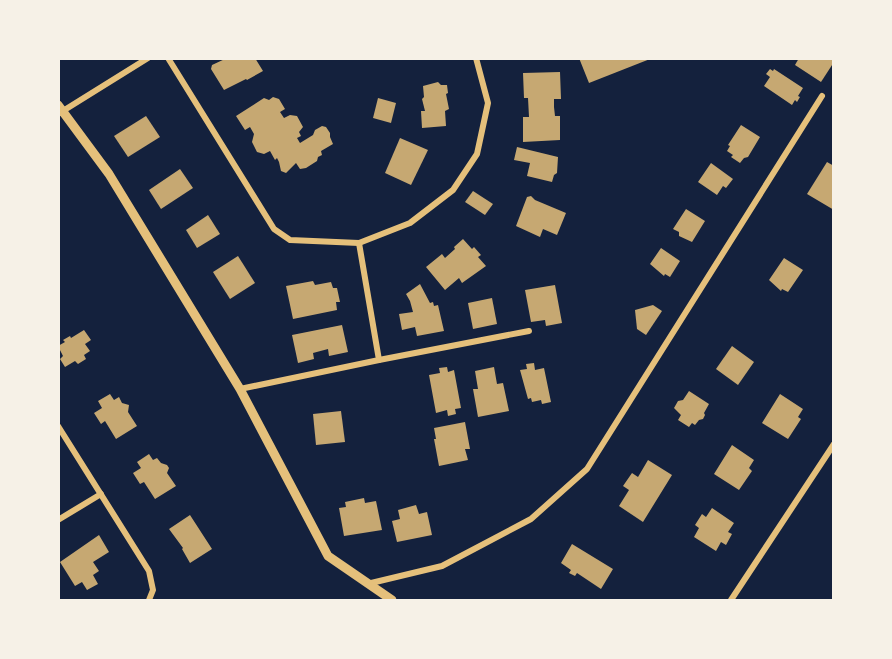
<svg xmlns="http://www.w3.org/2000/svg" width="892" height="659" font-family="'Times New Roman',serif">
  <style>
    .building { fill: #c6a872 }
    .lines { fill: none; stroke-linecap: round; stroke-linejoin: round }
    .minor { stroke: #e5c07b; stroke-width: 6 }
    .tertiary { stroke: #e5c07b; stroke-width: 9 }
  </style>
  <rect width="100%" height="100%" fill="#14213d"/>
  <!-- building -->
  <g class="building">
    <polygon points="227,58 255,58 263,71 247,80 246,79 224,90 211,69 212,65"/>
    <polygon points="579,58 650,58 650,59 589,83"/>
    <polygon points="799,58 834,58 834,62 821,82 795,65"/>
    <polygon points="770,69 773,71 774,69 803,88 798,96 800,97 797,102 795,100 792,105 764,86 770,77 766,74"/>
    <polygon points="560,72 561,99 554,99 554,107 555,116 560,116 560,140 523,142 523,117 529,117 528,98 524,98 523,73"/>
    <polygon points="438,82 441,85 447,85 448,93 446,94 449,109 445,111 446,126 422,128 421,111 425,111 422,99 424,97 423,86"/>
    <polygon points="273,97 279,99 285,109 280,112 284,118 290,115 297,116 303,127 299,132 301,136 297,138 300,143 313,135 315,130 322,126 326,127 330,133 330,137 333,144 321,151 322,155 318,157 317,161 306,168 300,169 296,163 286,173 281,171 279,162 277,158 275,160 270,151 264,154 257,152 252,142 254,134 250,127 245,130 236,116 264,98 269,100"/>
    <polygon points="378,98 396,103 391,123 373,118"/>
    <polygon points="146,116 160,137 128,157 114,136"/>
    <polygon points="741,125 760,137 748,157 744,158 740,163 731,157 733,155 727,151 730,146 728,145"/>
    <polygon points="400,138 428,150 411,185 385,173"/>
    <polygon points="517,147 558,157 557,173 554,175 552,182 527,176 530,163 514,160"/>
    <polygon points="827,162 834,166 834,210 807,194"/>
    <polygon points="711,163 733,179 726,188 723,186 717,195 698,182"/>
    <polygon points="180,169 193,188 161,209 149,190"/>
    <polygon points="473,191 493,204 485,215 465,202"/>
    <polygon points="531,196 535,200 566,213 557,235 543,229 540,237 516,226 527,197"/>
    <polygon points="686,209 705,221 692,242 679,236 679,232 673,229"/>
    <polygon points="208,215 220,234 197,248 186,230"/>
    <polygon points="463,239 472,249 474,247 481,255 478,257 486,266 462,283 459,278 445,290 426,267 442,254 445,258 455,249 454,247"/>
    <polygon points="661,248 680,261 670,277 665,274 664,276 650,264"/>
    <polygon points="238,256 255,283 230,299 213,272"/>
    <polygon points="784,258 803,270 788,292 782,289 781,291 769,280"/>
    <polygon points="313,281 315,285 331,282 333,288 337,288 340,302 336,302 337,310 293,319 286,286"/>
    <polygon points="420,284 430,303 433,302 434,306 438,305 444,331 417,336 415,327 402,330 399,314 413,312 410,301 406,294"/>
    <polygon points="555,285 562,323 546,326 545,320 531,322 525,290"/>
    <polygon points="492,298 497,324 473,329 468,303"/>
    <polygon points="653,305 662,311 646,335 637,329 635,310"/>
    <polygon points="342,325 348,352 329,356 328,349 313,353 314,359 298,363 292,335"/>
    <polygon points="84,330 91,340 85,344 90,351 84,355 86,359 78,364 75,361 65,367 60,359 63,356 58,346 65,342 63,340 70,336 71,338"/>
    <polygon points="732,346 754,362 738,385 716,369"/>
    <polygon points="534,363 535,370 544,368 551,402 542,404 541,400 532,402 531,398 528,399 520,370 527,369 526,364"/>
    <polygon points="447,367 448,372 454,370 461,408 455,409 456,414 448,416 447,410 436,413 429,375 440,373 439,368"/>
    <polygon points="494,367 497,384 503,383 509,411 478,417 473,389 478,389 475,371"/>
    <polygon points="689,391 709,404 704,413 705,415 703,419 699,420 695,425 692,423 689,427 678,420 681,415 674,408 678,401 683,400"/>
    <polygon points="110,394 114,400 119,397 122,403 129,405 128,412 137,426 116,439 105,421 101,424 94,413 102,408 98,401"/>
    <polygon points="780,394 803,409 798,417 801,419 788,439 762,423"/>
    <polygon points="341,411 345,442 316,445 313,414"/>
    <polygon points="465,422 470,449 465,449 468,460 439,466 434,439 436,439 434,428"/>
    <polygon points="732,445 754,460 749,468 752,471 739,490 714,474"/>
    <polygon points="149,454 153,460 157,458 161,463 167,465 169,468 167,473 176,486 155,499 144,482 140,484 133,473 141,468 137,462"/>
    <polygon points="648,460 672,475 643,522 619,506 629,490 623,486 632,473 638,477"/>
    <polygon points="364,498 365,503 376,501 382,530 344,536 339,508 346,507 345,502"/>
    <polygon points="416,505 419,514 427,512 432,535 397,542 392,521 400,519 398,510"/>
    <polygon points="712,508 734,523 728,532 732,534 726,545 721,542 716,551 694,537 699,528 695,525 702,514 706,517"/>
    <polygon points="190,515 212,549 190,563 182,549 183,548 169,529"/>
    <polygon points="99,535 109,552 93,562 99,571 93,575 98,584 87,590 82,582 75,586 60,562"/>
    <polygon points="572,544 613,569 601,589 577,573 575,576 569,573 571,570 561,563"/>
  </g>
  <g class="lines">
    <!-- minor -->
    <g class="minor">
      <polyline points="168,58 274,229 290,240 359,243 410,223 453,190 477,154 488,103 476,58"/>
      <polyline points="58,114 148,58"/>
      <polyline points="379,360 529,331"/>
      <polyline points="240,389 379,360 359,243"/>
      <polyline points="58,426 149,571 153,590 149,600"/>
      <polyline points="58,520 101,494"/>
      <polyline points="367,584 442,566 531,519 587,469 822,96"/>
      <polyline points="731,600 834,444"/>
    </g>
    <!-- tertiary -->
    <polyline class="tertiary" points="58,105 109,174 240,389 328,556 392,600"/>
  </g>
  <!-- border -->
  <rect width="892" height="659" fill="none" stroke="#f6f1e7" stroke-width="120"/>
</svg>
